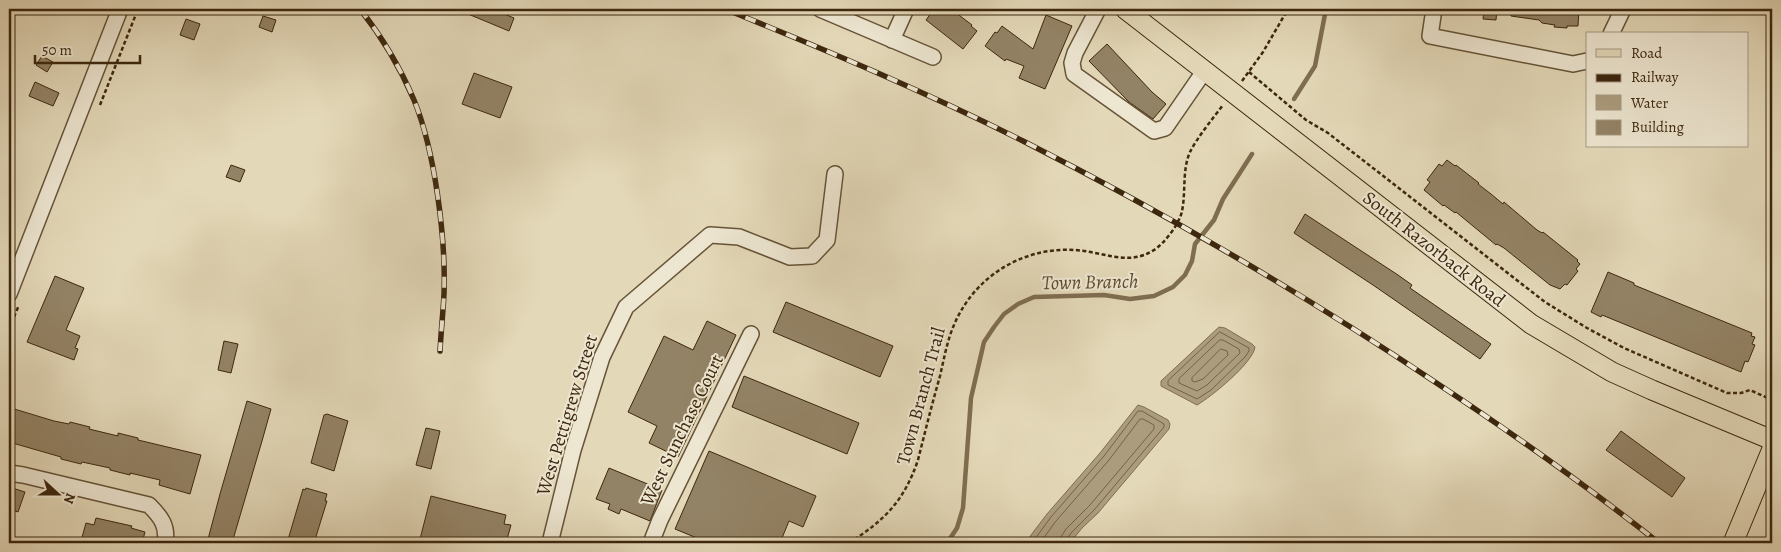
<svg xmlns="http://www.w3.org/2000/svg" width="1781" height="552" font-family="Alegreya,serif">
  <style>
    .water { fill: #ab9c7e; stroke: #7f6d51 }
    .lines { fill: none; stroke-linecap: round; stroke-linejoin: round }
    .shore { stroke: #746246; stroke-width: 1 }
    .stream { stroke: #7f6d51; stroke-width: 4.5 }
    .building { fill: #938366; stroke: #3d270e }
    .minor-casing { stroke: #665338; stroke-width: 18 }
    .major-casing { stroke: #3d270e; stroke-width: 21 }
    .path { stroke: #3d270e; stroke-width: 2.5; stroke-dasharray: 4 2.5; stroke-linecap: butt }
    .minor { stroke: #ede6d1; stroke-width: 15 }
    .major { stroke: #e3d8b8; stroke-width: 19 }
    .rail-casing { stroke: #3d270e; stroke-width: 5.5 }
    .rail { stroke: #ede6d1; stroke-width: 4; stroke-dasharray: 11; stroke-linecap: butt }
    .labels { text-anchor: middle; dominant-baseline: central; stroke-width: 4; stroke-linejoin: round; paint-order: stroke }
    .street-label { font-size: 19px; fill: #3d270e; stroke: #ede6d1 }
    .water-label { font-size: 20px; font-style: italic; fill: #5e4a30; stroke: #ede6d1 }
  </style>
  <rect width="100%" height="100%" fill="#e3d8b8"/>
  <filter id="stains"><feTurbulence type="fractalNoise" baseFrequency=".004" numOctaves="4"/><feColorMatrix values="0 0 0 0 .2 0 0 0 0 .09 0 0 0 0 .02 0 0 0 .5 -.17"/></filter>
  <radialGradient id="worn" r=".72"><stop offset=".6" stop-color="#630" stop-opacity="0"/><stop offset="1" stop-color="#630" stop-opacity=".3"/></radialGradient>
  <!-- water -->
  <g class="water">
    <path d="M1219,327l6,1 27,16 3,3c-2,16 -44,50 -58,58l-36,-19v-5z"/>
    <polygon points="1138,405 1144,407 1168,420 1170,424 1169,429 1098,513 1082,528 1070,543 1025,543 1047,514 1100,453"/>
  </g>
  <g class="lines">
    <!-- shore -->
    <g class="shore">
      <polygon points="1220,332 1249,348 1249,351 1245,357 1211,390 1197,399 1168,385 1168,381"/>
      <polygon points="1220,340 1223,340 1239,349 1240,353 1207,385 1197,391 1179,383 1179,379"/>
      <polygon points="1221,349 1227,351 1228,355 1203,379 1195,382 1192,381 1192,378"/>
      <polyline points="1032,543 1051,517 1104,456 1138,411 1142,411 1164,424 1164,427 1095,509 1071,533 1067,539 1066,543"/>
      <polyline points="1040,543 1056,521 1109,460 1140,419 1143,419 1154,425 1154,429 1090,505 1066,529 1061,537 1060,543"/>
    </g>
    <!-- stream -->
    <g class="stream">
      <polyline points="1294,99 1315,66 1326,9"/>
      <polyline points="947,543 957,528 963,508 971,398 984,342 994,327 1004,314 1018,304 1034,297 1104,295 1130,299 1154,296 1173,287 1185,275 1192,261 1195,244 1214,220 1223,199 1252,154"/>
    </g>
  </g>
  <!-- building -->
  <g class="building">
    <polygon points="456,9 492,9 514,18 509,31"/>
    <polygon points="934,9 951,9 972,25 971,26 977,31 963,49 926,20"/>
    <polygon points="1484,9 1497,9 1496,20 1483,19"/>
    <polygon points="1511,9 1579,9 1578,26 1567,26 1567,28 1554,27 1555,25 1542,23 1539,20 1511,16"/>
    <polygon points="1046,15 1072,26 1045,89 1019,78 1024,66 1006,59 1005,61 985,46 995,32 997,33 1002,26 1033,49"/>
    <polygon points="263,16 276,20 272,32 259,27"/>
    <polygon points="186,19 200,24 194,40 180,35"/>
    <polygon points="1107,44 1152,92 1166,104 1153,119 1129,102 1089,61"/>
    <polygon points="42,56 53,62 47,72 36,65"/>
    <polygon points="474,73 512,87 500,118 462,104"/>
    <polygon points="35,82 59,93 53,106 29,96"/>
    <polygon points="1447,160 1455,166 1456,165 1479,183 1478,184 1491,194 1503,204 1504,202 1537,230 1542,233 1543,232 1578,260 1577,261 1580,264 1576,269 1578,271 1567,285 1565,284 1560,289 1550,285 1504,248 1497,244 1496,245 1456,212 1455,213 1444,205 1443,206 1424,190 1430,182 1427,180 1439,164 1442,166"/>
    <polygon points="231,165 245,170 240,182 226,177"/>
    <polygon points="1305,214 1398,275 1412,285 1410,288 1491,344 1480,359 1373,285 1294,233"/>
    <polygon points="1608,272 1634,283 1634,285 1752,333 1751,336 1755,337 1752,344 1755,345 1748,362 1745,361 1741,372 1602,315 1601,317 1591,312"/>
    <polygon points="55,276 84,288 66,330 80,336 75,348 78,349 74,360 27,342"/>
    <polygon points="786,302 893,346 880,377 773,332"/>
    <polygon points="707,321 736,335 678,457 649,443 657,426 628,412 664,336 693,350"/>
    <polygon points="224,341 238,344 231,373 218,370"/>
    <polygon points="744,376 859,423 847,454 732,407"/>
    <polygon points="247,401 271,409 262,441 232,543 207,543 220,494"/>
    <polygon points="11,408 54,421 69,424 70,422 90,427 89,429 118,436 118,433 138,438 138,440 201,455 190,494 159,485 160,480 130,473 130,475 110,470 110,468 82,462 81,464 61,459 61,457 9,442 9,417"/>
    <polygon points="327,414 348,421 334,471 311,463 324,415"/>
    <polygon points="426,428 440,431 431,469 416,465"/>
    <polygon points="1621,431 1685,478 1672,497 1606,450"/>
    <polygon points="709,451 816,496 803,527 789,521 780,543 709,543 675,529"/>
    <polygon points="609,468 662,490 650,521 621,509 619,514 608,509 610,504 596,499"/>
    <polygon points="9,487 25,492 18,512 9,509"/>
    <polygon points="306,488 327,494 325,501 327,501 314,543 287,543 303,489 305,490"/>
    <polygon points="431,496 506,515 504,524 511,525 506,543 419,543"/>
    <polygon points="96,518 132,526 131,528 145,532 142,543 89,543 81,541 86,523 94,525"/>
  </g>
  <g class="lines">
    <defs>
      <g id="minor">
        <polyline points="820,9 933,57"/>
        <polyline points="1098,9 1075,53 1072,63 1074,74 1154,131 1165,128 1205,70"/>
        <polyline points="1434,9 1430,36 1573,64 1587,61"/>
        <polyline points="1611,34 1623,9"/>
        <polyline points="892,40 906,9"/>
        <polyline points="9,294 120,9"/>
        <path d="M9,473l14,2 126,30c12,12 19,21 16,38"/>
        <polyline points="550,543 573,450 602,357 626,307 710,235 739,237 790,257 812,256 827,240 835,174"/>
        <polyline points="651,543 660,520 751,334"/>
      </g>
      <g id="major">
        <polyline points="1125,9 1531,324 1612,372 1652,390 1772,440"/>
        <polyline points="1733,543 1772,449"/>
      </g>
    </defs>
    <!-- minor casing -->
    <use href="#minor" class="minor-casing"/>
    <!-- major casing -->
    <use href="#major" class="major-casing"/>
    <!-- path -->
    <g class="path">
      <polyline points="1249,72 1306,120 1328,133 1545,302 1587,328 1624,348 1727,393 1741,393 1750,390 1772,400"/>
      <polyline points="1242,81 1263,52 1288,9"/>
      <polyline points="100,105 138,9"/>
      <polyline points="9,329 19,305"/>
      <polyline points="1772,512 1772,511"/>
      <path d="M849,543c36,-23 55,-42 69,-83 7,-28 14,-56 22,-84 4,-17 7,-35 14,-51 20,-48 68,-78 120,-75 28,1 54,17 80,0 10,-6 26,-27 28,-39 4,-19 0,-41 8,-59 7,-14 23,-34 33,-47"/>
    </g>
    <!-- minor -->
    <use href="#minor" class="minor"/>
    <!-- major -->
    <use href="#major" class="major"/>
    <defs>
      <g id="rail">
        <path d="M360,9c22,28 40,58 54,91 21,51 32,139 30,194 -1,19 -3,38 -4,57"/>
        <path d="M725,9c101,41 201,83 298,132 142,72 279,152 412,241 77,51 152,104 224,161"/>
      </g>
    </defs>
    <!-- rail casing -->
    <use href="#rail" class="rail-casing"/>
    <!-- rail -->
    <use href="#rail" class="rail"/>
  </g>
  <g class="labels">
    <!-- street labels -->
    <g class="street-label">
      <text transform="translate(1434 249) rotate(38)">South Razorback Road</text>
      <text transform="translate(921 396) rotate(-75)">Town Branch Trail</text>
      <text transform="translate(567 415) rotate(-73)">West Pettigrew Street</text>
      <text transform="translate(682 430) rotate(-64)">West Sunchase Court</text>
    </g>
    <!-- water labels -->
    <g class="water-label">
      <text transform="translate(1090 282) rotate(-1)">Town Branch</text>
    </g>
  </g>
  <!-- margin -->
  <rect width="1781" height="552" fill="none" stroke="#e3d8b8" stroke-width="30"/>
  <rect x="10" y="10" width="1761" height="532" fill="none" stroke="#3d270e" stroke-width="2.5"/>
  <rect x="15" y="15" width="1751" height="522" fill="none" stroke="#3d270e"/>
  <!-- legend -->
  <rect x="1586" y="32" width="162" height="115" fill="#ede6d1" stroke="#a79a83"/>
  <rect x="1596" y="49" width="25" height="8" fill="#e3d8b8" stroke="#a79a83"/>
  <text x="1631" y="58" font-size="15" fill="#3d270e">Road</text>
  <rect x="1596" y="74" width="25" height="8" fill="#3d270e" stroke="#a79a83"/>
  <text x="1631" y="82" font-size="15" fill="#3d270e">Railway</text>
  <rect x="1596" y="95" width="25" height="15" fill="#ab9c7e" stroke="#a79a83"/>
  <text x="1631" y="108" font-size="15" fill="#3d270e">Water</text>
  <rect x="1596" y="120" width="25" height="15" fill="#938366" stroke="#a79a83"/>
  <text x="1631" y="132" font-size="15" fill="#3d270e">Building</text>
  <!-- north arrow -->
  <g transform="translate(58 494) rotate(111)" stroke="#ede6d1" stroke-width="4" paint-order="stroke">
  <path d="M0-4L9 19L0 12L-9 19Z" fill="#3d270e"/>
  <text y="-8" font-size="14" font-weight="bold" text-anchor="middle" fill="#3d270e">N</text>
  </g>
  <!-- scale -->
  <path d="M35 55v8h105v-8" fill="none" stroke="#3d270e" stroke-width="2.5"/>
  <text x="42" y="55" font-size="15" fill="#3d270e" stroke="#ede6d1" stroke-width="4" paint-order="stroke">50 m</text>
  <rect width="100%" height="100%" filter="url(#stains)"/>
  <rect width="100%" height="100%" fill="url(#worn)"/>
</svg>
